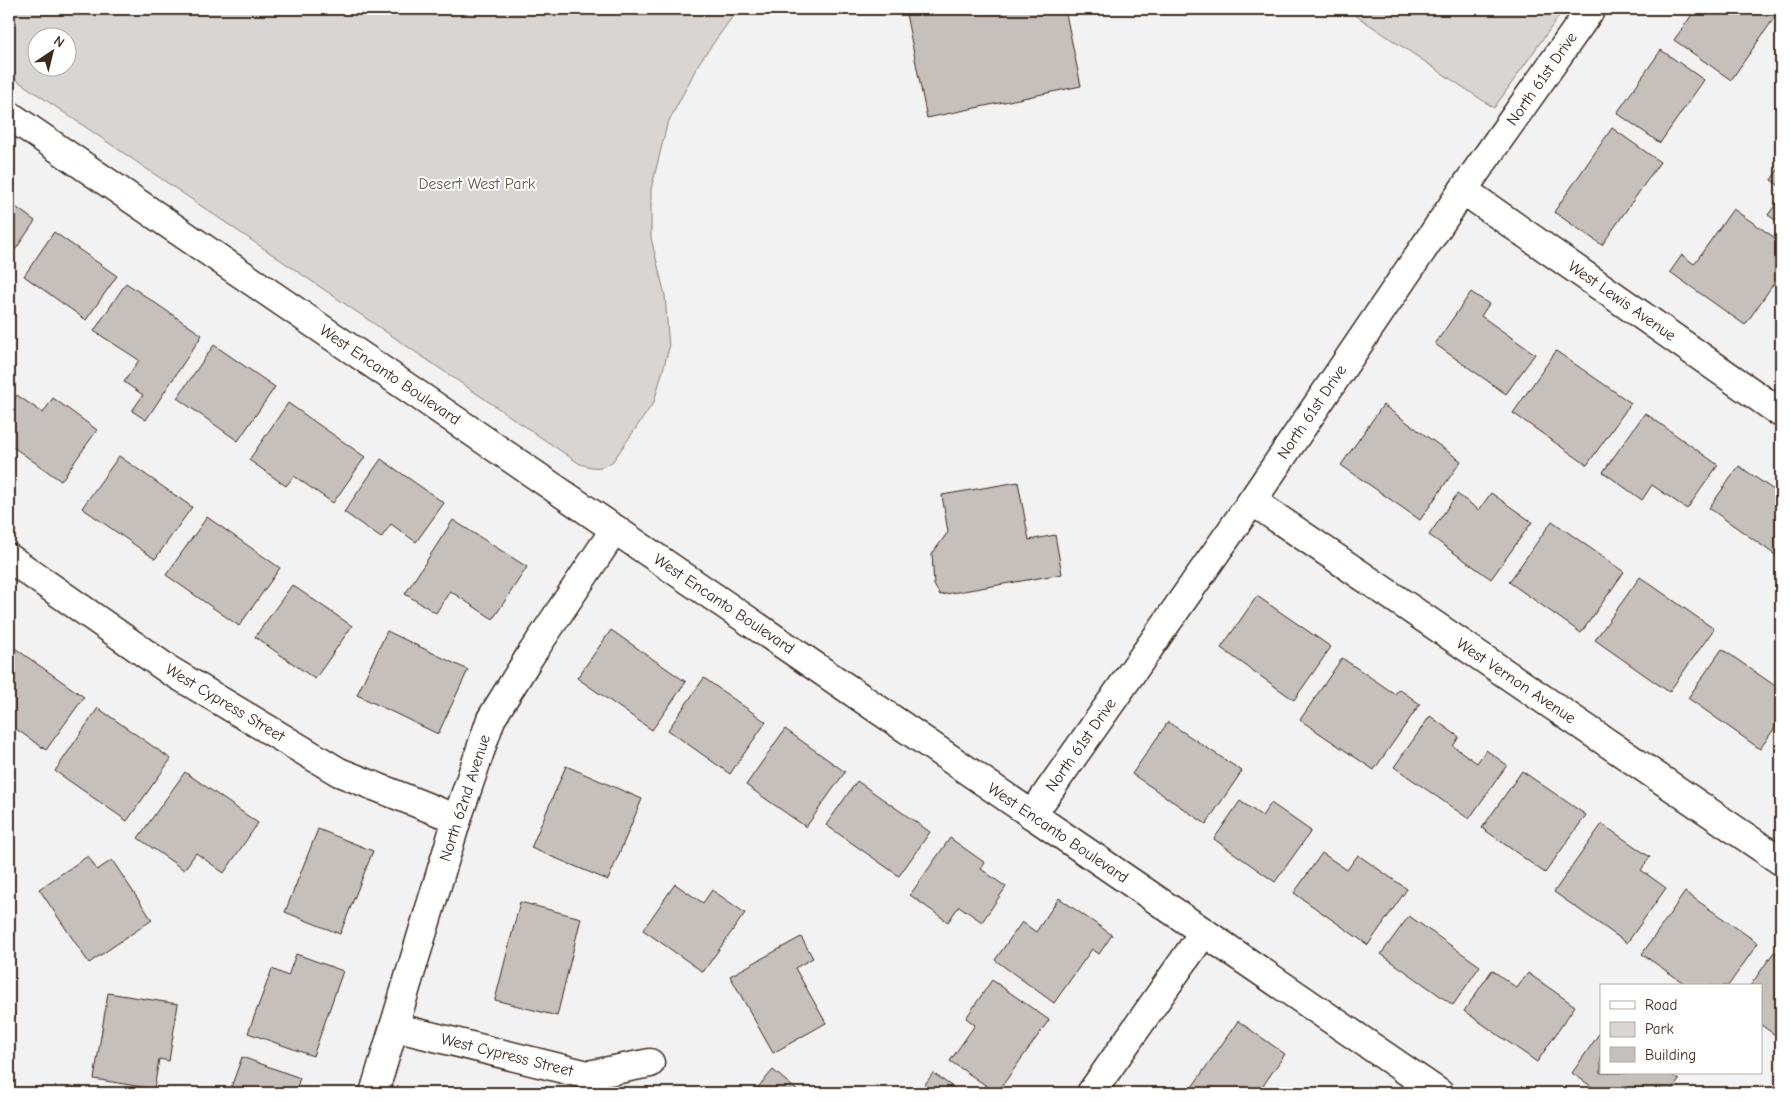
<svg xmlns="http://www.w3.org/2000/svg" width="1790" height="1102" font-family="'Comic Neue',sans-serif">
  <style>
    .green { fill: #d8d5d2; stroke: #8a8078; fill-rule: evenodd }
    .building { fill: #c6c0bd; stroke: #3b2a1e }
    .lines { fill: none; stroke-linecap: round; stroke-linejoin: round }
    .minor-casing { stroke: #3b2a1e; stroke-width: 31 }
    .tertiary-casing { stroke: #3b2a1e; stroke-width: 31 }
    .minor { stroke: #fff; stroke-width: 28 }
    .tertiary { stroke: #fff; stroke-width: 28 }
    .labels { text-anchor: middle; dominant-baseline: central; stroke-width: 4; stroke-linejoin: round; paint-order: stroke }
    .street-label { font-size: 16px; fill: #3b2a1e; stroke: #fff }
    .park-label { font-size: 16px; fill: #62554b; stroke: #fff }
  </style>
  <rect width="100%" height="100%" fill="#f3f2f2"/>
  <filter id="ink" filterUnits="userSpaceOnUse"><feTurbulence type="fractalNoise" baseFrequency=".02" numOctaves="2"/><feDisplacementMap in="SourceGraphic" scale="10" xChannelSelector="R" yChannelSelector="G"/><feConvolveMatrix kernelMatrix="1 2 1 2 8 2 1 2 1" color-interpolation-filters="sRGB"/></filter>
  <g filter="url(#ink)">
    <!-- green -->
    <g class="green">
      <path d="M9,9h729l-39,54 -32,62 -16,64v49l14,57 4,53 -15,54 -41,59c-11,9 -21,7 -33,3l-571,-389zM38,38h30v30h-30z"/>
      <polygon points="1346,9 1564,9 1494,108"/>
    </g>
    <!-- building -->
    <g class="building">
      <polygon points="905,9 1065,9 1081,86 927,118"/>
      <polygon points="1696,9 1776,9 1779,11 1731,80 1674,40"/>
      <polygon points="1661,50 1704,80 1660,143 1617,113"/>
      <polygon points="1612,128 1660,162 1602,245 1554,212"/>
      <polygon points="1781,165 1781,187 1771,180"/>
      <polygon points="1781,197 1781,224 1768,215"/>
      <polygon points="9,202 35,221 9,259"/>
      <polygon points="1733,209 1781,242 1781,273 1745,325 1670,272 1682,255 1694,264"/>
      <polygon points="54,232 117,276 86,320 24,276"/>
      <polygon points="126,283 202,335 146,420 132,411 143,395 124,382 139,360 94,331"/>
      <polygon points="1471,292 1489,304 1481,316 1535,354 1506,394 1435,344"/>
      <polygon points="214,345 275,387 238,441 177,398"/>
      <polygon points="1556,351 1631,403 1587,465 1513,413"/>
      <polygon points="17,395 43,413 53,398 97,430 61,481 9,444 9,407"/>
      <polygon points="288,403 365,457 333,503 294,476 286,486 249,460"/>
      <polygon points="1383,405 1461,461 1420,520 1341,465"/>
      <polygon points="1645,413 1718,465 1687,509 1652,485 1642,500 1603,472"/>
      <polygon points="119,456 192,507 155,559 82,508"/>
      <polygon points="381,459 444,503 416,542 391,524 381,538 344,512"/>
      <polygon points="1739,466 1781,495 1781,559 1709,508"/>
      <polygon points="1018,482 1029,540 1055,535 1062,574 940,595 934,585 932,554 948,532 942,495"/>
      <polygon points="1491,493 1532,522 1491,579 1429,535 1457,494 1479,510"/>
      <polygon points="207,517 280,568 239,626 166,575"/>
      <polygon points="453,520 527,567 493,619 450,591 436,613 405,594"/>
      <polygon points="1552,521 1624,572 1581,633 1509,582"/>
      <polygon points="1640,577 1714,629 1669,692 1595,640"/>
      <polygon points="292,585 352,626 315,679 255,637"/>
      <polygon points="1257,596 1331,647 1294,700 1221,648"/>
      <polygon points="611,630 686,682 652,730 577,678"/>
      <polygon points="387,631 468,670 438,734 357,695"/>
      <polygon points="9,644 84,697 46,750 9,724"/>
      <polygon points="1722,649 1781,690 1781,719 1760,749 1688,698"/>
      <polygon points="1342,658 1395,694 1399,689 1420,704 1374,770 1300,720"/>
      <polygon points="704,678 766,722 730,774 668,730"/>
      <polygon points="98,708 171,759 127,821 55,771"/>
      <polygon points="1430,716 1459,737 1453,746 1477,763 1486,750 1507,765 1469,819 1394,767"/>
      <polygon points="1168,722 1242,771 1206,824 1132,774"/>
      <polygon points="785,729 845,772 806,827 746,785"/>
      <polygon points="566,766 642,799 608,880 531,848"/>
      <polygon points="1522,771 1586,815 1545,873 1482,828"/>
      <polygon points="185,772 258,823 224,873 196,853 184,870 138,838"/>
      <polygon points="857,781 930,832 899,876 826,825"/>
      <polygon points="1240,801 1262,816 1271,803 1311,831 1275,882 1214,839"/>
      <polygon points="1602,824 1650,857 1641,870 1666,888 1627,943 1554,892"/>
      <polygon points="318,829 373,851 340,934 285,912"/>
      <polygon points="950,838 985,863 981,869 1006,887 982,922 959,906 948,922 910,895"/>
      <polygon points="1322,853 1347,870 1358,855 1407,889 1368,945 1294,893"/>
      <polygon points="88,856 97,870 112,860 152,920 89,963 39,889"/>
      <polygon points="9,864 10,909 9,909"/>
      <polygon points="675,884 703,903 712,890 745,913 703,972 643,930"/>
      <polygon points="1685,892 1758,943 1728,986 1688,986 1642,954"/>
      <polygon points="1059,898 1112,935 1099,954 1092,949 1054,1003 995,960 1022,922 1036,932"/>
      <polygon points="520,902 581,918 557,1016 495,1000"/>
      <polygon points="1409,916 1480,966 1453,1005 1381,954"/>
      <polygon points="801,937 813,958 795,968 826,1023 773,1053 730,976"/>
      <polygon points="1774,952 1781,957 1781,1039 1761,1025 1761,986 1750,986"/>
      <polygon points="296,954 343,971 313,1056 248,1033 272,969 288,976"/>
      <polygon points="1492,970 1517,988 1528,973 1575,1006 1537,1062 1464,1011"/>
      <polygon points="992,980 1049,1020 997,1093 950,1061 975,1025 966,1018"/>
      <polygon points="108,993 178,1004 169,1061 159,1059 154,1089 94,1079"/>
      <polygon points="1238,1021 1285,1054 1258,1093 1188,1093"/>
      <polygon points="1601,1031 1601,1073 1669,1073 1679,1080 1670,1093 1601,1093 1572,1073"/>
      <polygon points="242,1057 300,1078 295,1093 229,1093"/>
      <polygon points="773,1070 800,1093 753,1093"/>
      <polygon points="933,1073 961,1093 919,1093"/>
    </g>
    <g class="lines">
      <defs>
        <g id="minor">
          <polyline points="1463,190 1781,413"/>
          <polyline points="1252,501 1781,861"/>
          <polyline points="9,558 169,670 339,772 457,819"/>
          <polyline points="1032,815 1252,501 1463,190 1591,9"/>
          <polyline points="394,1027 588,1075 650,1063"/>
          <polyline points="374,1093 457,819 491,719 530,656 615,529"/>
          <polyline points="1091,1093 1204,932"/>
        </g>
        <polyline id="tertiary" points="9,115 1439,1093"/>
      </defs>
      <!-- minor casing -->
      <use href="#minor" class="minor-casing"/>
      <!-- tertiary casing -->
      <use href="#tertiary" class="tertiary-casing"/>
      <!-- minor -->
      <use href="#minor" class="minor"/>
      <!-- tertiary -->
      <use href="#tertiary" class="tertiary"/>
    </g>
  </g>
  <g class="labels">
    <!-- street labels -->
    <g class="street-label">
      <text transform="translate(1542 79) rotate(-55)">North 61st Drive</text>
      <text transform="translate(1622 301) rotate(35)">West Lewis Avenue</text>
      <text transform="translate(390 375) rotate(34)">West Encanto Boulevard</text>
      <text transform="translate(1312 412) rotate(-56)">North 61st Drive</text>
      <text transform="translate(724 604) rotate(34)">West Encanto Boulevard</text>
      <text transform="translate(1516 681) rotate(34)">West Vernon Avenue</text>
      <text transform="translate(225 703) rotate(31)">West Cypress Street</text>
      <text transform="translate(1081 745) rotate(-55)">North 61st Drive</text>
      <text transform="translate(465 798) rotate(-72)">North 62nd Avenue</text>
      <text transform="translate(1058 833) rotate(34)">West Encanto Boulevard</text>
      <text transform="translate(507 1055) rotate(14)">West Cypress Street</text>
    </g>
    <!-- park labels -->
    <g class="park-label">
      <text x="477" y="184">Desert West Park</text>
    </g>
  </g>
  <!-- margin -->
  <rect width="1790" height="1102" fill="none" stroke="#fff" stroke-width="30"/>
  <rect x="15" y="15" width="1760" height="1072" fill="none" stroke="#3b2a1e" stroke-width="2" filter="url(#ink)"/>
  <!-- legend -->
  <rect x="1600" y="984" width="162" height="90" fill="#ffffff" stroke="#b1aaa5"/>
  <rect x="1610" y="1001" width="25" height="8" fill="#ffffff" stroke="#b1aaa5"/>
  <text x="1645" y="1010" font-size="15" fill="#3b2a1e">Road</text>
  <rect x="1610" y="1022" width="25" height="15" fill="#d8d5d2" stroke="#b1aaa5"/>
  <text x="1645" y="1034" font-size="15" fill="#3b2a1e">Park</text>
  <rect x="1610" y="1047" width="25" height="15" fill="#c6c0bd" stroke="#b1aaa5"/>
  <text x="1645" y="1060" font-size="15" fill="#3b2a1e">Building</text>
  <!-- north arrow -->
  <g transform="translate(52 52) rotate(35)"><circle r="24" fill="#ffffff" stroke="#b1aaa5"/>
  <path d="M0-4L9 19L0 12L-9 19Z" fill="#3b2a1e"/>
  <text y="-8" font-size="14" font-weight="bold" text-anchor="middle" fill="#3b2a1e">N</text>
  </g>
</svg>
